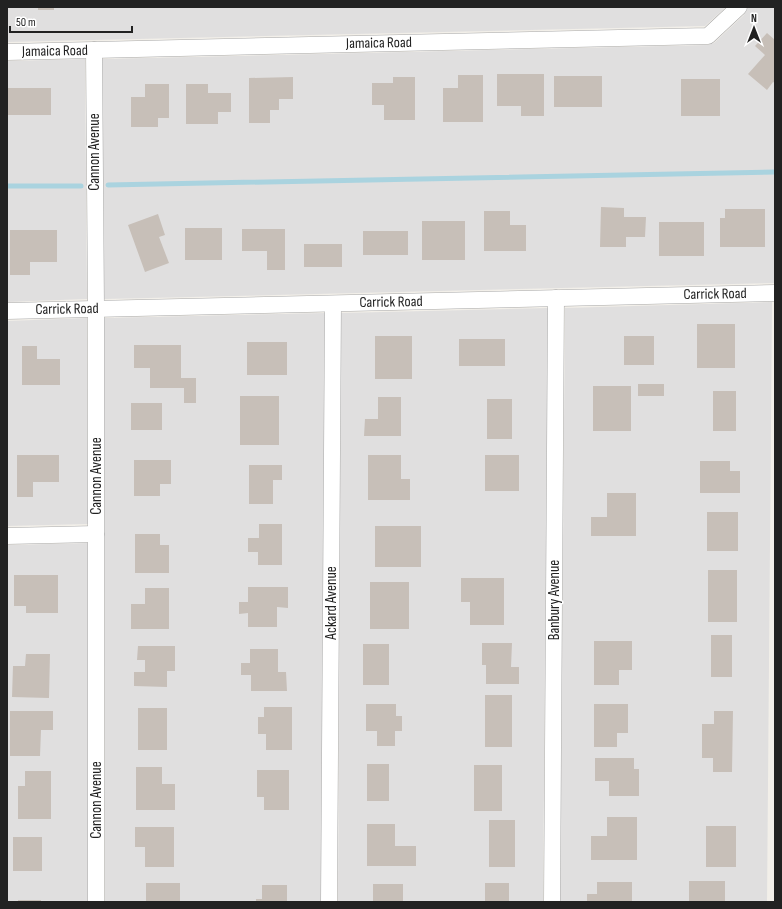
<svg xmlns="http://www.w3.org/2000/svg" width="782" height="909" font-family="'Sofia Sans Condensed',sans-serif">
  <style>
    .residential { fill: #e0dfdf }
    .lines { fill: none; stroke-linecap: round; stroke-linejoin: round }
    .stream { stroke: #aad3df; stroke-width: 5 }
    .building { fill: #c7bfb8 }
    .street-casing { stroke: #a9a9a9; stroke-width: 17 }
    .street { stroke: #fff; stroke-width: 16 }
    .labels { text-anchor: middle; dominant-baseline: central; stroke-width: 3; stroke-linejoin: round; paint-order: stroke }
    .street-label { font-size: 15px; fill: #222; stroke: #fff }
  </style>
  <rect width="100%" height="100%" fill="#f2efe9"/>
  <!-- residential -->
  <g class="residential">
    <polygon points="7,7 726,7 705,26 7,42"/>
    <polygon points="747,7 775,7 775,283 104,299 102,59 708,45 714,43 744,15"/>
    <polygon points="85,59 87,299 7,302 7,61"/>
    <polygon points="772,302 767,902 560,902 565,308"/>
    <polygon points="548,308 543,902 338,902 341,313"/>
    <polygon points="325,313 321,902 105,902 104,318"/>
    <polygon points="87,318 88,524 7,526 7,321"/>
    <polygon points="88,543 88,902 7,902 7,545"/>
  </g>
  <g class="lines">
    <!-- stream -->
    <g class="stream">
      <polyline points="108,185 775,172"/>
      <polyline points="7,186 81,186"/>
    </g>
  </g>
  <!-- building -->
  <g class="building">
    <rect x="38" y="7" width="16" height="3"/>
    <polygon points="767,33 775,40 775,83 773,82 767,90 748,74 765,55 755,46"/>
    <polygon points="497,74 544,74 544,116 521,116 521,106 497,106"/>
    <polygon points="458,75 483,75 483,122 443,122 443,88 458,88"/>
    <rect x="554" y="76" width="48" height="31"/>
    <polygon points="293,77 293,99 279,99 279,110 270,110 270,123 249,123 249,78"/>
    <polygon points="393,77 415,77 415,120 384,120 384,105 372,105 372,83 393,83"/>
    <rect x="681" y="79" width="39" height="37"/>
    <polygon points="145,84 169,84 169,118 158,118 158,127 131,127 131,97 145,97"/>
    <polygon points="186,84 208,84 208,93 231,93 231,112 218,112 218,124 186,124"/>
    <rect x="7" y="88" width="44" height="27"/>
    <polygon points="601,207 624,208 624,217 646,217 645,237 626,237 626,247 600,247"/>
    <polygon points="725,209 765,209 765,247 720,247 720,218 725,218"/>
    <polygon points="484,211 510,211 510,225 526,225 526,251 484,251"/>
    <polygon points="158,214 165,235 159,237 169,263 145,272 128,225"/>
    <rect x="422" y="221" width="43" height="39"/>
    <rect x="659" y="222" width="45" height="34"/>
    <rect x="185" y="228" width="37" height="32"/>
    <polygon points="242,229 285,229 285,270 267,270 267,251 242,251"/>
    <polygon points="10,230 57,230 57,262 30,262 30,275 10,275"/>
    <rect x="363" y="231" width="45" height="24"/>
    <rect x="304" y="244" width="38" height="23"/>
    <rect x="697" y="324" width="38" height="44"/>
    <rect x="375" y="336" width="37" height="43"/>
    <rect x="624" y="336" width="30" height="29"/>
    <rect x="459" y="339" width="46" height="27"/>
    <rect x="247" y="342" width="40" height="33"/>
    <polygon points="134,345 181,345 181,378 196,378 196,403 184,403 184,388 150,388 150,368 134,368"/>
    <polygon points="22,346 37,346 37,359 60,359 60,385 22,385"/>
    <rect x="638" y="384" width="26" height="12"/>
    <rect x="593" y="386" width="38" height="45"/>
    <rect x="713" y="391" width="23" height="40"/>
    <rect x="240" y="396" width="39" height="49"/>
    <polygon points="378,397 401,397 401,436 364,436 365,419 378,419"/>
    <rect x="487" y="399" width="25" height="40"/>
    <rect x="131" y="403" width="31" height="27"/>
    <polygon points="17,455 59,455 59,482 33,482 33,497 17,497"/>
    <polygon points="368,455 401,455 401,479 410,479 410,500 368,500"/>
    <rect x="485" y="455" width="34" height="36"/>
    <polygon points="134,460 171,460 171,484 160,484 160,496 134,496"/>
    <polygon points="700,461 730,461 730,471 740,471 740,493 700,493"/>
    <polygon points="249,465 282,465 282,480 273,480 273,504 249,504"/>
    <polygon points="607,493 636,493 636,536 591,536 591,517 607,517"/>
    <rect x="707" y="512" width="31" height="39"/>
    <polygon points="259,524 282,524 282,565 258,565 258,552 248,552 248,538 259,538"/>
    <rect x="375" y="526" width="46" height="41"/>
    <polygon points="135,534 160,534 160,545 169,545 169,573 135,573"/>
    <rect x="708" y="570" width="29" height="52"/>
    <polygon points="14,575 58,575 58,613 26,613 26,606 14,606"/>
    <polygon points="461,578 504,578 504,625 470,625 470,602 461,602"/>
    <rect x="370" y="582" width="39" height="47"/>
    <polygon points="248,587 288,587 288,608 277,607 277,627 248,627 248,613 239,614 239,602 248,602"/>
    <polygon points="145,588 169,588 169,629 131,629 131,604 145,604"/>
    <rect x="711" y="635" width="21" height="42"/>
    <polygon points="594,641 632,641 632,670 619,670 619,685 594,685"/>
    <polygon points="482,643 512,643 511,667 519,667 519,684 486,684 486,665 482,665"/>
    <rect x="363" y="644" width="26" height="41"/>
    <polygon points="138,646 175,646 175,671 167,671 167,687 134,686 134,672 145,672 145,660 137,660"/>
    <polygon points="250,649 278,649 278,672 286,672 287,691 251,691 251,675 241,675 241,663 250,663"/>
    <polygon points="26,654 50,654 49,698 12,697 13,666 25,666"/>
    <rect x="485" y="695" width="27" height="52"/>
    <polygon points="366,704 396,704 396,716 402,716 402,731 395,731 395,746 377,746 377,731 366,731"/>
    <polygon points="594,704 628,704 628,733 617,733 617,747 594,747"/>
    <polygon points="264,707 292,707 292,750 266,750 266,734 258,734 258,717 264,717"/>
    <rect x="138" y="708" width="29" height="42"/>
    <polygon points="10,711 53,711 53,730 41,730 40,756 10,756"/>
    <polygon points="714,711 733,711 732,772 713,772 713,758 702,758 702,724 714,724"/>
    <polygon points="595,758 634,758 634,769 639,769 639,796 609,796 609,781 595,781"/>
    <rect x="367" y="764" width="22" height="37"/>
    <rect x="474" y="765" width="28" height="46"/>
    <polygon points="136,767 162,767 162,784 175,784 175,810 136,810"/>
    <polygon points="257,770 289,770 289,810 264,810 264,797 257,797"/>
    <polygon points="25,771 51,771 51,819 18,819 18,786 25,786"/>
    <polygon points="607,817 637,817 637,860 591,860 591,836 607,836"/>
    <rect x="489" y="820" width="26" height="47"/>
    <polygon points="367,824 395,824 395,846 416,846 416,866 367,866"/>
    <rect x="706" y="826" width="30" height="41"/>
    <polygon points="135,827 174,827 174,867 145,867 145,847 135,847"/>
    <rect x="13" y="837" width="29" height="34"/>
    <rect x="689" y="881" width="36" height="21"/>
    <polygon points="597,882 632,882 632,902 587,902 587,894 597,894"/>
    <rect x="146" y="883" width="34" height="19"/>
    <rect x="485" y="883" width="24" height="19"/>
    <rect x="373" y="884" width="30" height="18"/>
    <polygon points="262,885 287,885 287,902 256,902 256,899 262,899"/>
    <rect x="18" y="900" width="23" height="2"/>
  </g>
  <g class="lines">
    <defs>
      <g id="street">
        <polyline points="94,50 96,309 96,902"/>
        <polyline points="7,52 708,36 739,7"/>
        <polyline points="7,311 775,293"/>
        <polyline points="7,536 96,534"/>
        <polyline points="329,902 333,304"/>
        <polyline points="552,902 556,298"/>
      </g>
    </defs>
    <!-- street casing -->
    <use href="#street" class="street-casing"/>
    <!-- street -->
    <use href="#street" class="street"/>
  </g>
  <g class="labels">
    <!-- street labels -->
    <g class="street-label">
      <text transform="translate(379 43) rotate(-1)">Jamaica Road</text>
      <text transform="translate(55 51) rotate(-1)">Jamaica Road</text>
      <text transform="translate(94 152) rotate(-90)">Cannon Avenue</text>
      <text transform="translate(715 294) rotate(-1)">Carrick Road</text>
      <text transform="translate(391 302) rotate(-1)">Carrick Road</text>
      <text transform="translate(67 309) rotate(-1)">Carrick Road</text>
      <text transform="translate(96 476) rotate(-90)">Cannon Avenue</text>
      <text transform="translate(554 600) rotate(-90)">Banbury Avenue</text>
      <text transform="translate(331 603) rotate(-90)">Ackard Avenue</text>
      <text transform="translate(96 800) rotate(-90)">Cannon Avenue</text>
    </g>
  </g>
  <!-- border -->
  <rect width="782" height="909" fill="none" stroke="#222222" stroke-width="16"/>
  <!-- north arrow -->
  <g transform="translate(754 28)" stroke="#ffffff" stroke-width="3" paint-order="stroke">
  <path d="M0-3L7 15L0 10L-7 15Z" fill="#222222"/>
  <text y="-6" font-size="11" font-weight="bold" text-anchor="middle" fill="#222222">N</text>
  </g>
  <!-- scale -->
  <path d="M10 26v6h122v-6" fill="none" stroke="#222222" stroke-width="2"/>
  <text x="16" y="26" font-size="12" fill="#222222" stroke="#ffffff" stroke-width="3" paint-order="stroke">50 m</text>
</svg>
